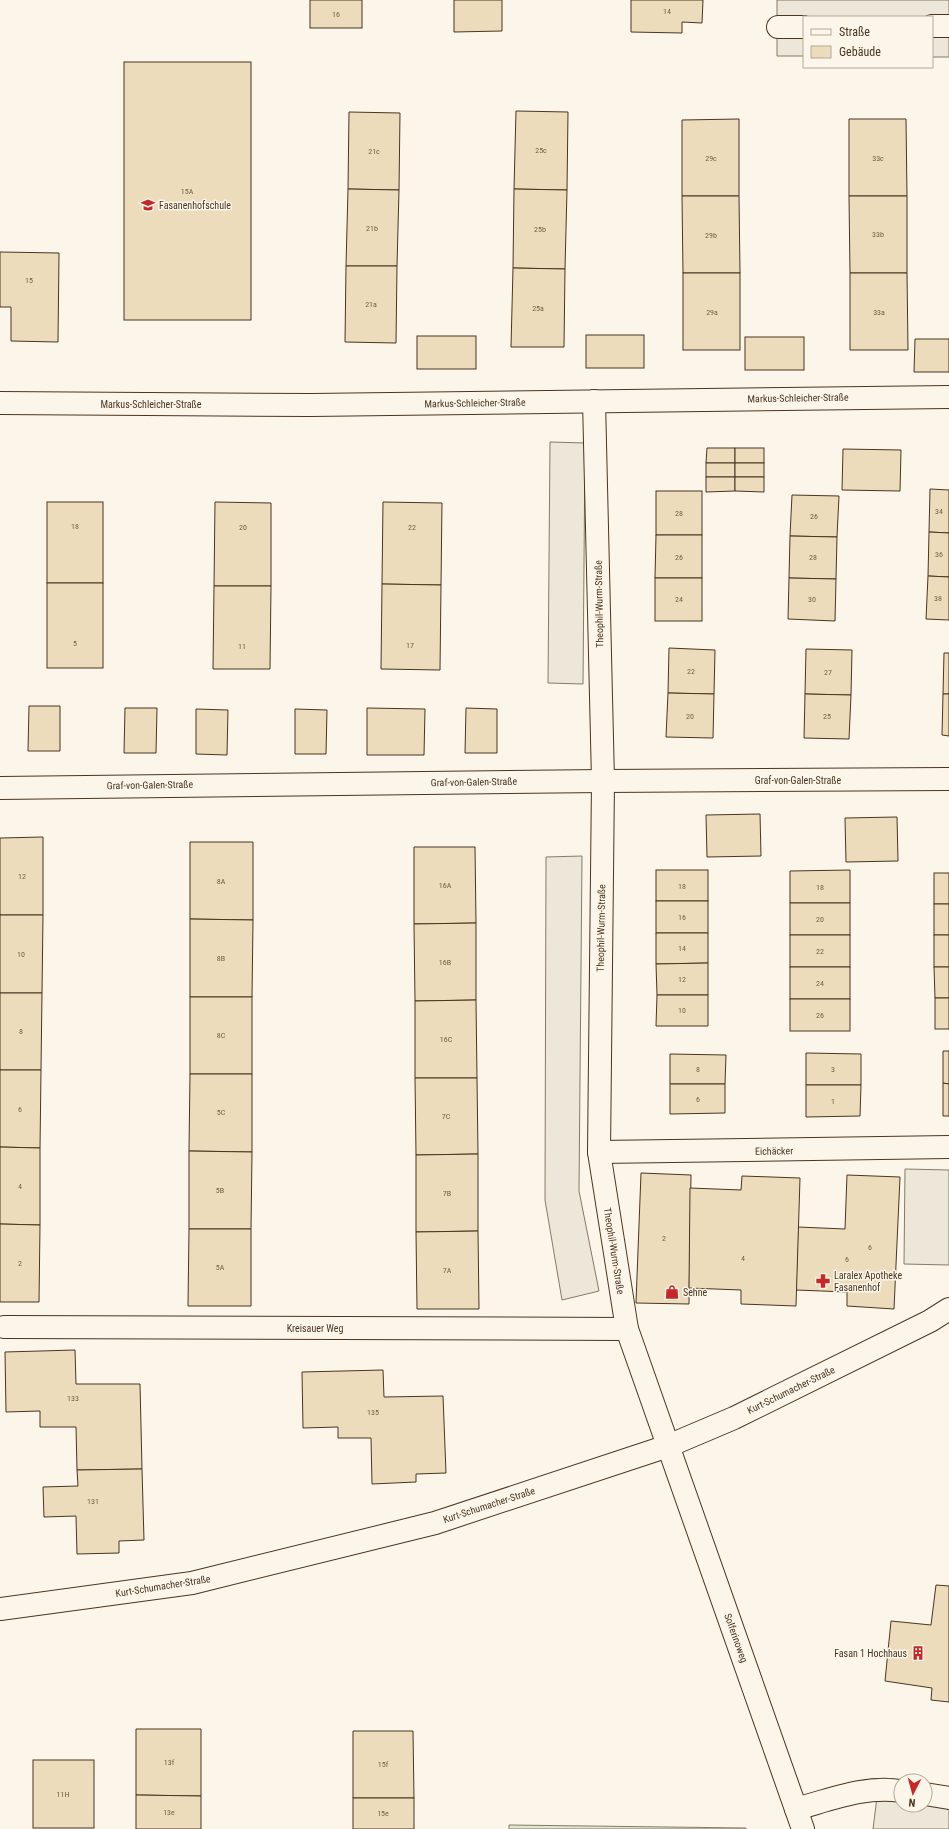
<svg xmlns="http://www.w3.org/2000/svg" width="949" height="1829" font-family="'Roboto Condensed',sans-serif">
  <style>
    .green { fill: #dce7d0; stroke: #887966 }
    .parking { fill: #ede7d9; stroke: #887966 }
    .building { fill: #ecdcbc; stroke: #4a3520 }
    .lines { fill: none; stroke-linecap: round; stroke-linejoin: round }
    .minor-casing { stroke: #4a3520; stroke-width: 24 }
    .minor { stroke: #fbf6e9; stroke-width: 22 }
    .labels { text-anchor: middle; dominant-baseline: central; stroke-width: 3; stroke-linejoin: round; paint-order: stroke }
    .number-label { font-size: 8px; fill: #725f47 }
    .poi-label { font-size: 10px; fill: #4a3520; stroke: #fbf6e9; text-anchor: start }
    .street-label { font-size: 10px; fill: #4a3520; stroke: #fbf6e9 }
  </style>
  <rect width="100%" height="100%" fill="#fbf6e9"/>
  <!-- green -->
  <polygon class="green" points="509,1825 746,1828 746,1829 509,1829"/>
  <!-- parking -->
  <g class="parking">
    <polygon points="777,0 949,0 949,57 932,57 932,17 804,17 804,56 777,56"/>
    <polygon points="550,442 585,443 583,684 548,683"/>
    <polygon points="582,856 579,1191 599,1291 562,1300 545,1200 546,857"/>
    <polygon points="905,1169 949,1170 949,1265 904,1264"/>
    <polygon points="877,1797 901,1800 901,1805 949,1805 949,1829 873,1829"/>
  </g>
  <!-- building -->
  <g class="building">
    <rect x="310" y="0" width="52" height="28"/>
    <polygon points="454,0 502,0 502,31 454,32"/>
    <polygon points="631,0 703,0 702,23 682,22 682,33 631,32"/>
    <rect x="124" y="62" width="127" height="258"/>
    <polygon points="516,111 568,112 567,190 514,189"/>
    <polygon points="349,112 400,113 399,190 348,189"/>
    <polygon points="739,119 739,196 682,196 682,120"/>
    <polygon points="849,119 906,119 907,196 849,196"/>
    <polygon points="348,189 399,190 397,266 346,266"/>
    <polygon points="514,189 567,190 565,269 513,268"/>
    <polygon points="682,196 739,196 740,273 683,273"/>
    <polygon points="849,196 907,196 907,273 850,273"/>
    <polygon points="0,252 59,253 58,342 11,341 11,307 0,307"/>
    <polygon points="346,266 397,266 396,343 345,342"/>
    <polygon points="513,268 565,269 564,347 511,347"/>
    <rect x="683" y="273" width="57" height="77"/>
    <polygon points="850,273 907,273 908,350 850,350"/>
    <rect x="586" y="335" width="58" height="33"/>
    <rect x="417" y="336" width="59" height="33"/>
    <rect x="745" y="337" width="59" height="33"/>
    <polygon points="915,339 949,339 949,372 914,372"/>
    <polygon points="707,448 735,448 735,463 706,463"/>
    <rect x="735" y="448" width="29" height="15"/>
    <polygon points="843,449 901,450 900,491 842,490"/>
    <rect x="706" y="463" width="29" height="14"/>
    <rect x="735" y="463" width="29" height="14"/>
    <polygon points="706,477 735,477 735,491 706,492"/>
    <polygon points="735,477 764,477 764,492 735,491"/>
    <polygon points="930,489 949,490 949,533 929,532"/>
    <rect x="656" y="491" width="46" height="44"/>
    <polygon points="792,495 839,496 837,537 790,536"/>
    <rect x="47" y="502" width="56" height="81"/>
    <polygon points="215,502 271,503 271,586 214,586"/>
    <polygon points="383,502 442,503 441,585 382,584"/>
    <polygon points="929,532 949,533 949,577 928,576"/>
    <polygon points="656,535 702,535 702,578 655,578"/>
    <polygon points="790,536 837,537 836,579 789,578"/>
    <polygon points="928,576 949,577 949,620 926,619"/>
    <rect x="655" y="578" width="47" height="43"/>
    <polygon points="789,578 836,579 835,621 788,619"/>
    <rect x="47" y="583" width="56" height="85"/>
    <polygon points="382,584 441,585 440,670 381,669"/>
    <polygon points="214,586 271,586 270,669 213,669"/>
    <polygon points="669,648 715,650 714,694 668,693"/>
    <polygon points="806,649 852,650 851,695 805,694"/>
    <polygon points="944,653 949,653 949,694 943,694"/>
    <polygon points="668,693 714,694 713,738 666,737"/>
    <polygon points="805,694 851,695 849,739 804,738"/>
    <polygon points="943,694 949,694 949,736 942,735"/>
    <polygon points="29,706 60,706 60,751 28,751"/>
    <polygon points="125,708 157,708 156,753 124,753"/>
    <polygon points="367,708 425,709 424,755 367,755"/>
    <polygon points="466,708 497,709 497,753 465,753"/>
    <polygon points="196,709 228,710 227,755 196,754"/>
    <polygon points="295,709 327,710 326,754 295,754"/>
    <polygon points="760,814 761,856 707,857 706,815"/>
    <polygon points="897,817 898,861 846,862 845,818"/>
    <polygon points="43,837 43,915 0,915 0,838"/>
    <polygon points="190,842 253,842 253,920 190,919"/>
    <polygon points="414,847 475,847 476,923 414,924"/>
    <rect x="656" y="870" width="52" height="31"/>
    <polygon points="850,870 850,903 790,903 790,871"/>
    <rect x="934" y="873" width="15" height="31"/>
    <rect x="656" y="901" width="52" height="32"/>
    <rect x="790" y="903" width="60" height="32"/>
    <rect x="934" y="904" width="15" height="31"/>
    <polygon points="0,915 43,915 42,993 0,993"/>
    <polygon points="190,919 253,920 252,997 190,997"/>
    <polygon points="476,923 476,1000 415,1001 414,924"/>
    <polygon points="656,933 708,933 708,963 656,964"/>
    <rect x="790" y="935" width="60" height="32"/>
    <rect x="934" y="935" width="15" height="32"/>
    <polygon points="708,963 708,995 657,995 656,964"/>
    <rect x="790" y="967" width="60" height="32"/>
    <polygon points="934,967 949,967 949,998 935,998"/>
    <polygon points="0,993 42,993 41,1070 0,1070"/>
    <polygon points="657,995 708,995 708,1026 656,1026"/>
    <rect x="190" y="997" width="62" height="77"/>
    <rect x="935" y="998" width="14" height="31"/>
    <rect x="790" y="999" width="60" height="32"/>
    <polygon points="476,1000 477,1078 415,1078 415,1001"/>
    <polygon points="943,1051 949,1051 949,1084 943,1083"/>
    <polygon points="806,1053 861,1054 861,1085 806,1085"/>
    <polygon points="670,1054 726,1055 725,1084 670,1084"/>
    <polygon points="0,1070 41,1070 40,1148 0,1147"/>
    <polygon points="190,1074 252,1074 252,1152 189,1151"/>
    <polygon points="415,1078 477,1078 478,1154 416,1155"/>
    <polygon points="943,1083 949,1084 949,1116 943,1116"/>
    <polygon points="670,1084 725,1084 725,1113 670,1114"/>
    <polygon points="806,1085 861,1085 860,1116 806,1117"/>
    <polygon points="0,1147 40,1148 40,1225 0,1224"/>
    <polygon points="189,1151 252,1152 251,1229 189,1229"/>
    <polygon points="478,1154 478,1231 416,1232 416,1155"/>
    <polygon points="641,1173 691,1175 689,1304 636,1303"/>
    <polygon points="847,1175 900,1177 894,1309 847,1306 847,1292 796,1290 798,1227 845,1229"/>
    <polygon points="742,1176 800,1178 796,1306 741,1304 741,1290 689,1288 690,1188 741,1190"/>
    <polygon points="0,1224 40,1225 39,1302 0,1302"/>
    <polygon points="189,1229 251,1229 251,1306 188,1306"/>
    <polygon points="478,1231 479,1309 417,1309 416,1232"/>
    <polygon points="75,1350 76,1384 140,1384 142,1469 77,1470 76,1427 40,1427 40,1411 6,1412 5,1352"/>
    <polygon points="383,1370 384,1397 443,1396 446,1473 416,1474 416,1482 372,1484 371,1438 338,1438 338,1427 303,1428 302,1372"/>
    <polygon points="142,1469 144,1540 119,1541 119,1553 77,1554 76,1516 44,1517 43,1487 78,1486 77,1470"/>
    <polygon points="936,1585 949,1586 949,1702 931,1700 932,1688 885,1681 891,1621 931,1625"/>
    <polygon points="136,1729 201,1729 201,1796 136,1795"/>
    <polygon points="353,1731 413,1731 414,1798 353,1798"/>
    <rect x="33" y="1760" width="61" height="68"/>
    <polygon points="136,1795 201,1796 201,1829 136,1829"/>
    <rect x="353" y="1798" width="61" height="31"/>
  </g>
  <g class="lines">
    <defs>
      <g id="minor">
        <polyline points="932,26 949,26"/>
        <polyline points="778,27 804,27"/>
        <polyline points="594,401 603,781 599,1152 627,1329 803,1829"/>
        <polyline points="0,403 311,405 949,397"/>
        <polyline points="0,788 603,781 949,779"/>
        <polyline points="599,1152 949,1147"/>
        <polyline points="4,1327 627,1329"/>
        <polyline points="0,1609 192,1583 435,1523 668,1446 734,1418 930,1321 949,1309"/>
        <polyline points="925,1794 949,1798"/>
        <path d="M796,1809c33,-9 70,-24 105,-18"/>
      </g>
    </defs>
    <!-- minor casing -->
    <use href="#minor" class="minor-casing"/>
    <!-- minor -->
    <use href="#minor" class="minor"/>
  </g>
  <!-- icons -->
  <defs>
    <symbol id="school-bare" viewBox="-9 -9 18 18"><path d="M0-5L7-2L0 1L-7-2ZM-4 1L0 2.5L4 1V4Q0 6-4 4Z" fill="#c62828" stroke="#fbf6e9" stroke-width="2.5" paint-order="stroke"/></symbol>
    <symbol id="pharmacy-bare" viewBox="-9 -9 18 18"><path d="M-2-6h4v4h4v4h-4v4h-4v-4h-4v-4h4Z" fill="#c62828" stroke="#fbf6e9" stroke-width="2.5" paint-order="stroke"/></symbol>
    <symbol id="shop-bare" viewBox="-9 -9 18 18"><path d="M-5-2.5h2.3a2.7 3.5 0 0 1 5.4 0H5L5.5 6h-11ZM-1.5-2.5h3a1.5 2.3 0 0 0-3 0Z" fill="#c62828" stroke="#fbf6e9" stroke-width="2.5" paint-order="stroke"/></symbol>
    <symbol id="building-bare" viewBox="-9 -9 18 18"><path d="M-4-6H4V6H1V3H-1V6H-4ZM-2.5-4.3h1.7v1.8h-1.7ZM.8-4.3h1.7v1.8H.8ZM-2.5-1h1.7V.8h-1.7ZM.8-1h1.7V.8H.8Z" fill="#c62828" stroke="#fbf6e9" stroke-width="2.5" paint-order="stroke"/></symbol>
  </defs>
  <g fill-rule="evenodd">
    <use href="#school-bare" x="138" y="195" width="20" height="20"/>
    <use href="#pharmacy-bare" x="813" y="1271" width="20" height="20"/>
    <use href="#shop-bare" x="662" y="1282" width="20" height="20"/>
    <use href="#building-bare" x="908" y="1643" width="20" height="20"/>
  </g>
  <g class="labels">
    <!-- number labels -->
    <g class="number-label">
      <text x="667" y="11">14</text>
      <text x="336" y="14">16</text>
      <text x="541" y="150">25c</text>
      <text x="374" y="151">21c</text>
      <text x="711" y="158">29c</text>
      <text x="878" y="158">33c</text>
      <text x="187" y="191">15A</text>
      <text x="372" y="228">21b</text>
      <text x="540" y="229">25b</text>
      <text x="878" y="234">33b</text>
      <text x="711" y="235">29b</text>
      <text x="29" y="280">15</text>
      <text x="371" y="304">21a</text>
      <text x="538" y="308">25a</text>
      <text x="712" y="312">29a</text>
      <text x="879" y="312">33a</text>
      <text x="939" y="511">34</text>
      <text x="679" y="513">28</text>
      <text x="814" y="516">26</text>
      <text x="75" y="526">18</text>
      <text x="243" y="527">20</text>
      <text x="412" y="527">22</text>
      <text x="939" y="554">36</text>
      <text x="679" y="557">26</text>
      <text x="813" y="557">28</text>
      <text x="938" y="598">38</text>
      <text x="679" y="599">24</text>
      <text x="812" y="599">30</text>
      <text x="75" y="643">5</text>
      <text x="410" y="645">17</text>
      <text x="242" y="646">11</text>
      <text x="691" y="671">22</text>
      <text x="828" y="672">27</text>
      <text x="690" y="716">20</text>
      <text x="827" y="716">25</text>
      <text x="22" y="876">12</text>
      <text x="221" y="881">8A</text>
      <text x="445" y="885">16A</text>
      <text x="682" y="886">18</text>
      <text x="820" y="887">18</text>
      <text x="682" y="917">16</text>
      <text x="820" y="919">20</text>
      <text x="682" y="948">14</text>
      <text x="820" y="951">22</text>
      <text x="21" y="954">10</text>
      <text x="221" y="958">8B</text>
      <text x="445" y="962">16B</text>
      <text x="682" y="979">12</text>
      <text x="820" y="983">24</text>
      <text x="682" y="1010">10</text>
      <text x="820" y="1015">26</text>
      <text x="21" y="1031">8</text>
      <text x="221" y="1035">8C</text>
      <text x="446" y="1039">16C</text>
      <text x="698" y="1069">8</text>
      <text x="833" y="1069">3</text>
      <text x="698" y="1099">6</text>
      <text x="833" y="1101">1</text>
      <text x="20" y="1109">6</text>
      <text x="221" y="1112">5C</text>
      <text x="446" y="1116">7C</text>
      <text x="20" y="1186">4</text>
      <text x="220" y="1190">5B</text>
      <text x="447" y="1193">7B</text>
      <text x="664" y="1238">2</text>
      <text x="870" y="1247">6</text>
      <text x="743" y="1258">4</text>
      <text x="847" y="1259">6</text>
      <text x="20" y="1263">2</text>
      <text x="220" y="1267">5A</text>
      <text x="447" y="1270">7A</text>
      <text x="73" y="1398">133</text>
      <text x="373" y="1412">135</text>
      <text x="93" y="1501">131</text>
      <text x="169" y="1762">13f</text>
      <text x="383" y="1764">15f</text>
      <text x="63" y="1794">11H</text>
      <text x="169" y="1812">13e</text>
      <text x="383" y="1813">15e</text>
    </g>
    <!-- poi labels -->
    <g class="poi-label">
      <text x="159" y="205">Fasanenhofschule</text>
      <text x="834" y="1275">Laralex Apotheke<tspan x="834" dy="12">Fasanenhof</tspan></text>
      <text x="683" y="1292">Sehne</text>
      <text x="907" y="1653" text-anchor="end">Fasan 1 Hochhaus</text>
    </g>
    <!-- street labels -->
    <g class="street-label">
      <text transform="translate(798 398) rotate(-1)">Markus-Schleicher-Straße</text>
      <text transform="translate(475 403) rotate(-1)">Markus-Schleicher-Straße</text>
      <text x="151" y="404">Markus-Schleicher-Straße</text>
      <text transform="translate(599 604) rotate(-91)">Theophil-Wurm-Straße</text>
      <text x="798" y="780">Graf-von-Galen-Straße</text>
      <text transform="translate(474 782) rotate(-1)">Graf-von-Galen-Straße</text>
      <text transform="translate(150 785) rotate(-1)">Graf-von-Galen-Straße</text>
      <text transform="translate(601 928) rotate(-89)">Theophil-Wurm-Straße</text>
      <text transform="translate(774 1151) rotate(-1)">Eichäcker</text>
      <text transform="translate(614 1251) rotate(81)">Theophil-Wurm-Straße</text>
      <text x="315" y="1328">Kreisauer Weg</text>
      <text transform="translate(791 1390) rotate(-26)">Kurt-Schumacher-Straße</text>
      <text transform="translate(489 1505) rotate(-18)">Kurt-Schumacher-Straße</text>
      <text transform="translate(163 1586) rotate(-9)">Kurt-Schumacher-Straße</text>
      <text transform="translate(736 1638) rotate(70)">Solferinoweg</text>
    </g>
  </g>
  <!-- legend -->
  <rect x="803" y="16" width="130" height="52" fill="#fbf6e9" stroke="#b4a999"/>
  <rect x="811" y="29" width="20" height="6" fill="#fbf6e9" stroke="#b4a999"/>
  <text x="839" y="36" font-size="12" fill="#4a3520">Straße</text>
  <rect x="811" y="46" width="20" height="12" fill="#ecdcbc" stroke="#b4a999"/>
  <text x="839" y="56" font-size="12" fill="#4a3520">Gebäude</text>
  <!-- north arrow -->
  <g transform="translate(913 1793) rotate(186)"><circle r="19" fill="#fbf6e9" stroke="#b4a999"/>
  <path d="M0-3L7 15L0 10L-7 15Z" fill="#c62828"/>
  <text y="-6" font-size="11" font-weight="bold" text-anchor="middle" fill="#4a3520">N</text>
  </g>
</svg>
